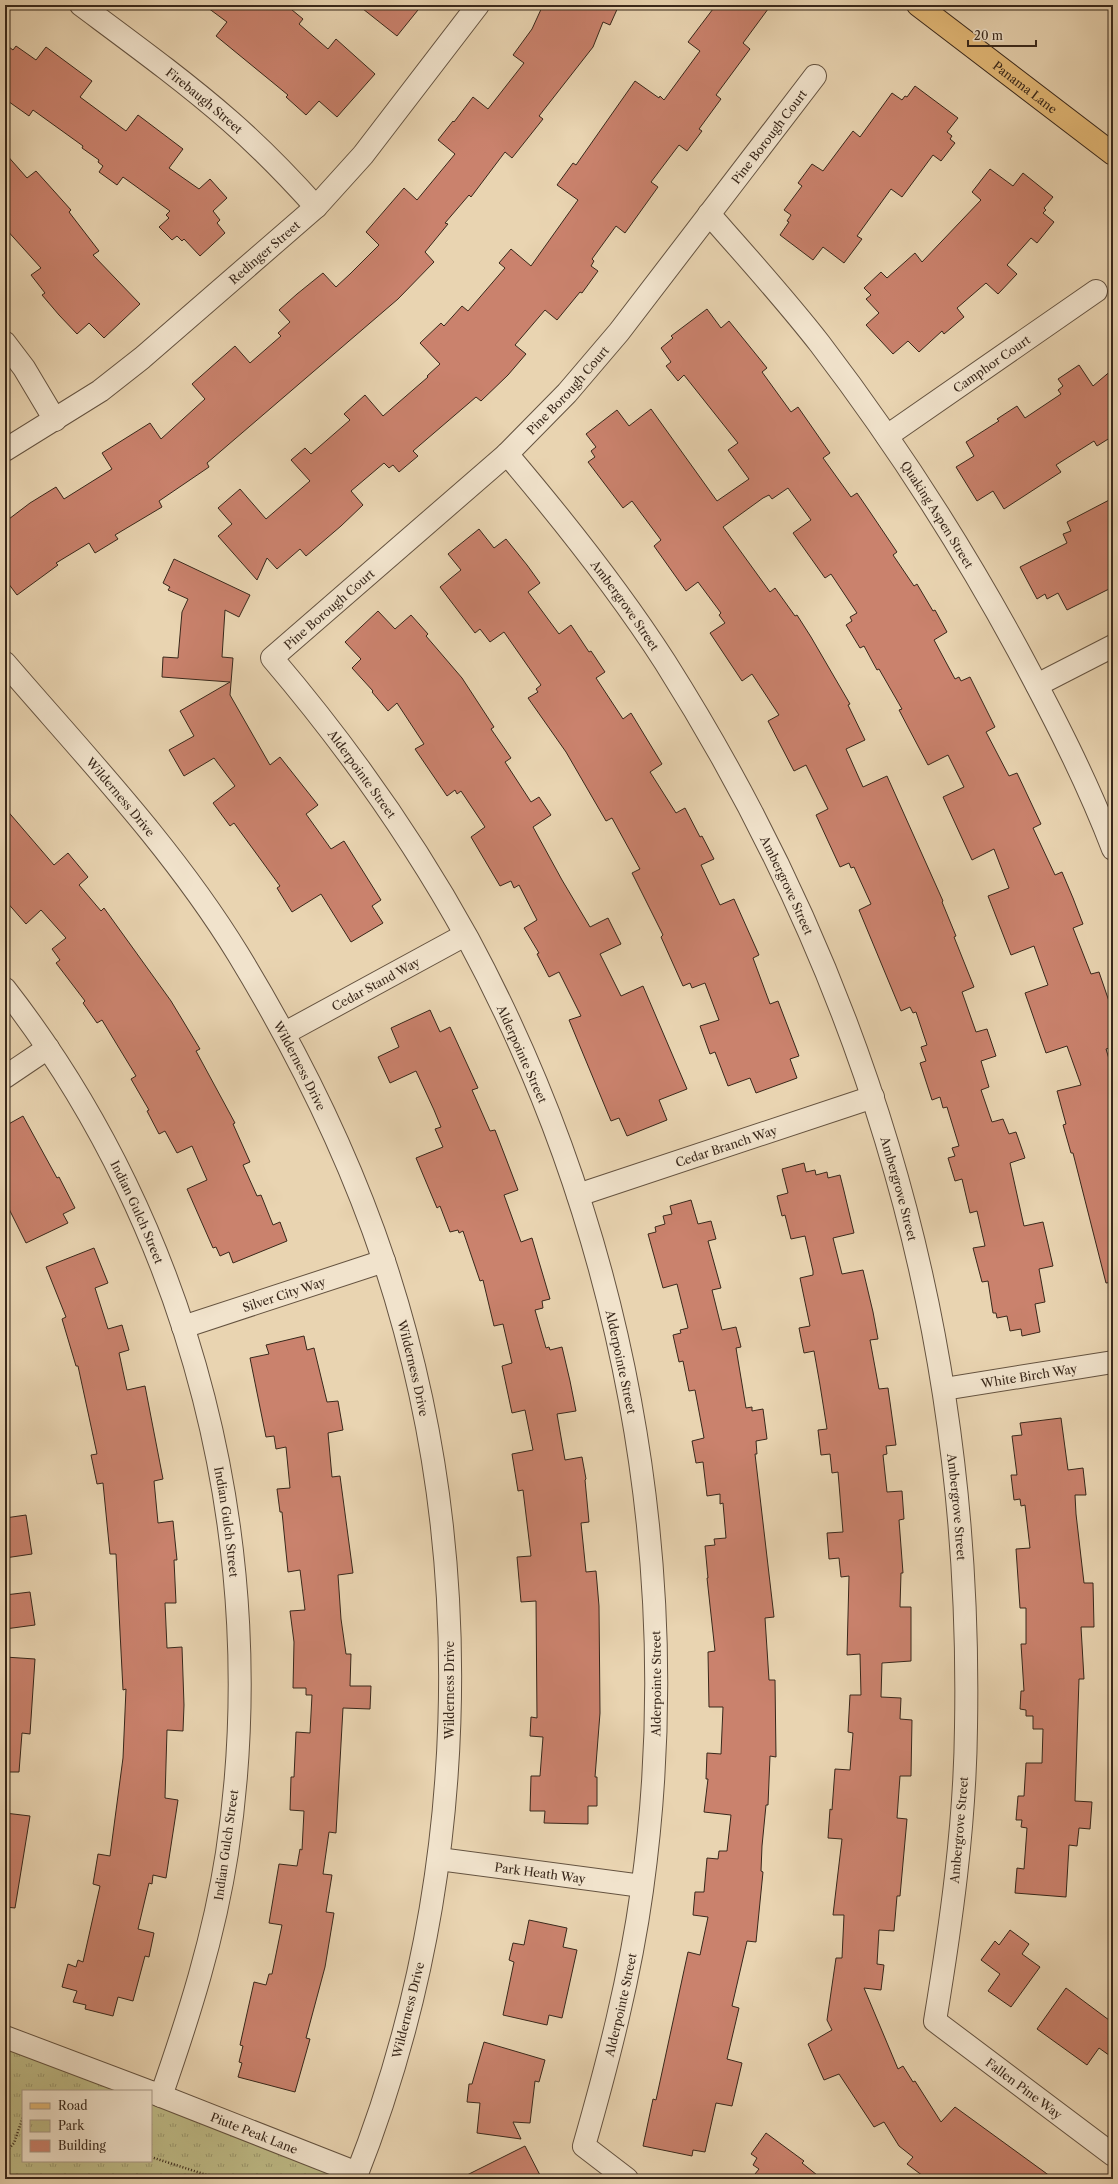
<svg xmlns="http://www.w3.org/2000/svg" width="1118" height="2184" font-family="'Libre Caslon Text',serif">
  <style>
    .park { fill: url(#park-tufts); stroke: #7c7251 }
    .building { fill: #ca826d; stroke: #39281b }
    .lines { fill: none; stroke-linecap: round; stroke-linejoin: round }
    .minor-casing { stroke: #655340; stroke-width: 24 }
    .major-casing { stroke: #39281b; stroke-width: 24 }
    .path { stroke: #39281b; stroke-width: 2.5; stroke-dasharray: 1 2; stroke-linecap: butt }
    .minor { stroke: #f1e3cc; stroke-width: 22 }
    .major { stroke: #e4ba78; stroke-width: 22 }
    .labels { text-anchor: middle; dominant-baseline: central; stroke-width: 3; stroke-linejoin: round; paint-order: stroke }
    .street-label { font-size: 12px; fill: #39281b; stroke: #f1e3cc }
  </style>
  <defs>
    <pattern id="park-tufts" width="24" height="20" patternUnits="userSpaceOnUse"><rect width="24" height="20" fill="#bebb87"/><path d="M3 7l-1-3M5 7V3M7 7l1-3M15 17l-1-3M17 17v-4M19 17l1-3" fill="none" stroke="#9b986e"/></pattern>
  </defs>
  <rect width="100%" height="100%" fill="#e9d4b1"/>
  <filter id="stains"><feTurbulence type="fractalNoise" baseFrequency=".005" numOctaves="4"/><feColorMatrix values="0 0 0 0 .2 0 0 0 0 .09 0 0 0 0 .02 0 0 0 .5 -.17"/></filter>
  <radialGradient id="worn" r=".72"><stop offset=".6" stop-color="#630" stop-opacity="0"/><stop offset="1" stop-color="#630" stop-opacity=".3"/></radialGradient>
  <!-- park -->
  <polygon class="park" points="5,2037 148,2091 23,2091 23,2161 151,2161 151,2092 355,2179 5,2179"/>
  <!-- building -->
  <g class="building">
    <polygon points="204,5 286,5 303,19 299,24 328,49 336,39 375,74 337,117 319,101 306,115 286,97 288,95 216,36 227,22"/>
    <polygon points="358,5 422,5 397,36"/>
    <polygon points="543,5 619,5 610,25 603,22 593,47 539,116 543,119 512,158 505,152 471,197 469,195 445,223 448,224 425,252 434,262 398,299 207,463 209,467 159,501 162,507 115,535 118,539 95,553 89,543 56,563 58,565 17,595 5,579 5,522 30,503 56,487 64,499 112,469 102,453 150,423 161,439 205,399 192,384 235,346 250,363 281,336 278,333 290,322 279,310 297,294 323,273 336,287 350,274 379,245 366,232 404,188 417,200 455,154 438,140 453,121 454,122 473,97 488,109 524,63 513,55 532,29"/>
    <polygon points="716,5 771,5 743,43 750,49 716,95 721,99 699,129 702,131 687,151 679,145 651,182 658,187 625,233 616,226 592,259 594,261 591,266 598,271 582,293 580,292 557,320 545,310 515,345 526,354 508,375 481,401 476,397 413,451 418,456 399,472 393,465 389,468 384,463 351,491 363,505 341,526 306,556 300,549 277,569 267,558 257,580 218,536 232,524 218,508 240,489 266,519 310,481 291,460 305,448 311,454 350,420 344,414 365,395 383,416 428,377 427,376 440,364 420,343 441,323 444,326 462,306 468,311 505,268 499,263 511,249 531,266 578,200 557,185 573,163 576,165 635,81 659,98 660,96 664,100 700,51 688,42"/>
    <polygon points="5,44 13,50 16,46 36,60 46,47 92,81 80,97 126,131 138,115 183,149 169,168 199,189 210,179 227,198 213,211 220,220 217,223 225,233 200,256 184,239 182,241 177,236 172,240 159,227 169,218 166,215 170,211 123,177 117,185 99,172 103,166 98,162 99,160 82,148 83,146 33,110 29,116 5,99"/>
    <polygon points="915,86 958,118 947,132 952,136 950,139 955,143 941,161 933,155 902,197 891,189 857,236 862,239 844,263 823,247 813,260 780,235 789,222 787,221 791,215 784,210 802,186 798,183 812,164 823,171 853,131 860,137 892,93 902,100 905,96 907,97"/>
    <polygon points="5,153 27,178 36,171 71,210 69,212 99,251 93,255 140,304 104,338 89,323 77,334 59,315 42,295 45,293 31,275 41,268 5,228"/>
    <polygon points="990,169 1013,186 1023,173 1053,197 1044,208 1046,210 1043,213 1054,222 1037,243 1031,238 1007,265 1017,274 998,294 986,283 957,308 964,317 944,334 942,331 919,352 908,341 893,354 866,325 879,313 866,299 871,295 864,288 881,272 887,278 915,253 922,262 981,200 972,192"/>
    <polygon points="707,309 721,328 729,321 767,368 762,372 791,412 798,407 830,453 823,458 851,497 857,493 868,509 897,552 893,555 914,586 917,584 933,611 935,610 947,632 934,640 955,679 959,677 961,681 970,677 995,727 986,732 1009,776 1017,773 1041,824 1033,828 1055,875 1062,872 1073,898 1083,924 1073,928 1091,974 1099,972 1113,1013 1113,1047 1106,1049 1113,1072 1113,1282 1106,1283 1073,1153 1071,1153 1063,1125 1066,1124 1057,1091 1081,1085 1067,1046 1046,1053 1025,993 1048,985 1034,946 1011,955 988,896 1009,888 994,849 972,860 943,797 964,787 948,755 928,765 899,710 902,709 879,669 877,670 864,646 860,648 846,625 852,621 850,617 857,613 831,574 825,578 793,533 811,520 788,488 772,499 769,495 763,498 723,527 770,592 775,588 795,616 797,615 811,637 850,704 848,705 865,740 846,749 863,787 887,776 943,901 942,902 956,936 954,937 974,987 962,992 976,1032 987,1029 996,1056 981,1061 989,1087 981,1090 992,1122 1003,1119 1009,1134 1016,1132 1025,1158 1010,1163 1024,1226 1043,1222 1053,1266 1039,1269 1045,1302 1035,1304 1040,1332 1022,1336 1021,1329 1010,1331 1007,1316 997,1318 996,1313 993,1313 988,1281 982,1282 973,1248 985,1246 977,1211 970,1213 962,1179 955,1181 948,1158 955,1156 952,1148 959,1146 947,1107 943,1108 940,1097 932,1100 920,1063 926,1061 921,1047 927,1045 916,1012 913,1013 910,1007 901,1011 859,910 871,904 854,867 851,868 849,863 840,867 816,815 828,809 806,765 794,771 768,721 779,715 752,674 742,681 710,633 725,623 719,615 721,613 698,582 686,591 654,546 661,540 632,501 623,508 588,462 595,457 591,451 596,447 586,434 617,410 629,426 651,409 717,501 749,479 728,450 738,443 684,375 678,381 666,366 671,362 661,348 673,338 671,336"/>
    <polygon points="1079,365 1093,386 1113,369 1113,436 1097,446 1094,441 1056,465 1061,472 1004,509 993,491 977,501 956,467 974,456 966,442 999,421 997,419 1017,406 1025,418 1061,394 1058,390 1063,386 1058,379"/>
    <polygon points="1113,498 1113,587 1067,610 1058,593 1047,599 1045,594 1037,599 1020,567 1067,543 1063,534 1071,531 1067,522"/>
    <polygon points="479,529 494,548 506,539 527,565 540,583 528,592 559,634 571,625 589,652 591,651 605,672 596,678 623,719 631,713 662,764 650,772 676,813 685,808 700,837 702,836 714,859 701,865 720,905 734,899 759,955 753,958 770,1004 778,1001 799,1056 790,1059 797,1078 756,1093 750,1078 728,1086 715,1052 710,1054 700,1026 719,1020 705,983 692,988 690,983 683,986 661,937 663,935 632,873 640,869 612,818 606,821 566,752 528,698 538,692 536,689 541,685 504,632 490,642 480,629 475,633 440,587 461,570 448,554"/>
    <polygon points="174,559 250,595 239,617 225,610 222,657 233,658 230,695 270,765 280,757 318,805 306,814 331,849 344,841 381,900 372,906 383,923 351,942 321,894 292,912 277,888 280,886 234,823 230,826 213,803 235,786 214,758 184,776 169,750 194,736 180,711 230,682 162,677 163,657 178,658 182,612 188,599 168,590 170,587 163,583"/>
    <polygon points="378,611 395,629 411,615 428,634 426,636 462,678 494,727 491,729 511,758 505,762 531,802 539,797 551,815 533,827 562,880 590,927 608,918 621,944 600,954 621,996 643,986 687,1089 659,1100 667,1120 627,1136 619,1118 611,1121 569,1020 581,1016 559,972 549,977 537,954 539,953 524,928 537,920 519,885 514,888 511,881 500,886 471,837 485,827 461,791 457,794 455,790 447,796 415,749 424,744 397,703 388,711 372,692 373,691 352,668 361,659 345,642"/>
    <polygon points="5,808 54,865 68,853 88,877 79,885 101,911 104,908 171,1001 200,1049 196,1051 235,1123 233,1124 250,1162 243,1165 257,1196 261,1195 273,1225 280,1222 287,1241 233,1263 229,1252 220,1256 216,1247 213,1248 187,1189 207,1180 192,1146 177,1153 165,1131 159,1134 147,1111 149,1110 131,1079 136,1076 102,1020 97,1023 83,1003 85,1001 56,963 60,960 52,949 66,938 41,910 26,924 5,900"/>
    <polygon points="430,1010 440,1032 450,1027 478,1088 472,1090 490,1131 495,1130 505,1156 518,1190 504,1195 521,1242 532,1238 550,1299 542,1301 543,1308 535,1310 546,1348 549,1347 550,1350 562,1347 570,1381 576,1411 557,1414 565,1460 582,1457 586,1479 585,1480 589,1522 581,1523 586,1572 596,1571 599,1606 600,1713 595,1777 597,1777 597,1806 588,1806 588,1824 544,1823 545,1811 530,1811 531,1776 540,1776 543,1737 530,1736 531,1717 537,1718 536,1601 521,1602 517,1557 531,1556 523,1490 518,1491 512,1454 533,1450 525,1410 512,1413 502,1366 512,1363 503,1324 494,1326 483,1280 480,1281 463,1231 459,1233 458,1230 450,1232 440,1206 437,1208 416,1158 443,1147 435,1129 441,1127 434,1110 416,1071 390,1083 378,1057 399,1047 391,1028"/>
    <polygon points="23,1116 57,1178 59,1177 75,1208 63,1214 68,1223 26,1243 5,1201 5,1126"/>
    <polygon points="804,1163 806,1172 815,1170 816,1175 827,1172 828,1178 840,1175 844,1191 854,1233 833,1238 842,1274 863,1270 873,1312 878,1339 870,1340 879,1389 888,1388 896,1445 886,1446 887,1454 883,1455 887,1492 902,1491 904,1519 899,1520 903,1573 901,1573 900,1607 911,1607 911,1661 882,1663 881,1697 901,1698 900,1719 912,1720 911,1776 900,1776 897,1818 907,1819 900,1896 897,1896 894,1931 879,1930 877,1964 884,1965 881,1990 864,1988 898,2069 903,2066 913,2082 915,2081 941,2122 955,2107 1054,2179 927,2179 907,2164 913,2157 899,2146 884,2122 874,2127 839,2074 824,2080 808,2044 832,2030 827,2020 836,1958 842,1958 844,1915 833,1915 842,1839 828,1838 830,1809 832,1810 835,1769 850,1770 853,1733 848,1732 850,1695 861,1695 860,1654 847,1655 849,1576 841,1577 839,1558 829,1559 827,1533 843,1532 838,1472 832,1473 830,1454 821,1455 818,1430 827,1429 820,1385 814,1351 804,1353 799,1328 810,1326 800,1278 813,1275 813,1271 805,1236 791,1239 785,1215 782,1216 777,1196 788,1193 782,1169"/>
    <polygon points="691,1200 698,1224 711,1221 716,1239 708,1241 721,1288 712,1290 722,1330 736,1327 741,1347 736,1348 746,1408 752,1407 752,1411 763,1409 767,1439 756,1441 757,1454 755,1454 774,1617 765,1618 769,1680 775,1680 776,1757 770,1756 768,1805 766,1805 762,1846 761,1871 763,1872 756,1942 747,1941 732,2006 739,2008 727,2059 742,2063 732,2106 716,2103 705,2152 693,2150 692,2156 643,2146 653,2099 656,2100 688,1952 700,1955 708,1917 693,1915 695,1892 704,1892 707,1858 718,1859 719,1851 727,1851 731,1815 704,1812 708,1779 706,1779 707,1753 721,1754 723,1707 709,1707 708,1652 715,1651 707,1578 708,1578 705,1546 715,1545 714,1539 726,1538 723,1503 720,1504 720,1494 707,1496 703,1462 696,1463 692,1441 704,1438 695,1390 689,1391 683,1361 679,1362 673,1335 681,1333 680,1330 688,1328 677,1284 663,1288 648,1234 656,1232 655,1227 665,1224 663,1216 672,1214 670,1206"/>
    <polygon points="94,1248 108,1283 95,1288 108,1329 122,1325 129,1350 119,1353 127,1390 145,1386 163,1479 154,1481 158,1523 173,1521 177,1560 174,1560 176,1603 165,1603 167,1648 182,1647 184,1705 183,1731 167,1730 165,1798 178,1800 166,1878 153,1875 152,1884 149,1883 138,1929 154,1933 149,1957 145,1956 133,2001 118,1997 113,2016 85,2009 86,2005 73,2002 77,1991 62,1987 68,1964 76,1967 78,1960 83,1962 100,1886 93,1884 98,1854 110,1856 123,1758 126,1689 123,1690 116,1554 110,1554 103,1483 97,1484 91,1455 97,1454 78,1366 76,1366 62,1319 66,1317 46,1267"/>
    <polygon points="304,1336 307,1350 314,1348 327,1402 338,1401 343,1430 328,1433 332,1477 340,1476 353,1573 338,1575 341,1619 346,1654 351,1654 350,1686 371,1686 370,1709 343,1708 336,1833 329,1832 323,1874 332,1875 326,1912 334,1913 325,1967 306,2038 310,2039 295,2092 238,2077 242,2063 239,2062 243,2046 240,2045 254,1982 266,1985 269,1974 272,1974 282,1925 269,1923 279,1864 297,1866 300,1849 302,1850 304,1811 290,1810 291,1777 294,1777 296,1732 310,1733 312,1695 306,1695 306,1688 293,1688 294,1642 290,1611 305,1610 300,1570 288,1572 282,1512 280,1512 277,1489 290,1488 286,1447 276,1449 274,1436 266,1437 250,1358 269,1354 266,1345"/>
    <polygon points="1061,1418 1068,1470 1083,1468 1086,1495 1075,1495 1076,1514 1084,1583 1093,1583 1094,1627 1081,1627 1084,1679 1079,1679 1075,1801 1092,1802 1090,1829 1079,1828 1077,1846 1069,1845 1066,1897 1015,1893 1017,1868 1024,1869 1027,1828 1021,1827 1022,1820 1016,1820 1018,1796 1024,1796 1026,1763 1042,1763 1043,1729 1033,1729 1033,1716 1026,1716 1026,1710 1020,1709 1021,1691 1024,1691 1021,1644 1026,1644 1026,1608 1020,1608 1016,1549 1030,1548 1025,1505 1021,1506 1020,1499 1014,1500 1011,1475 1017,1475 1012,1436 1022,1435 1020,1423"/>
    <polygon points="26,1515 32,1554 5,1558 5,1518"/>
    <polygon points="30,1592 35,1625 5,1629 5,1595"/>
    <polygon points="5,1657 35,1659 30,1734 22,1733 19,1772 5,1772"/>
    <polygon points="5,1813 30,1816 15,1908 5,1907"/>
    <polygon points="529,1920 567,1928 563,1947 577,1950 562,2018 549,2015 547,2025 503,2015 514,1962 509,1960 513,1943 524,1945"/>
    <polygon points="1010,1930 1029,1944 1022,1954 1040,1967 1011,2007 988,1991 1000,1974 981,1960 995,1941 999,1945"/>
    <polygon points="1066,1988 1113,2023 1113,2058 1099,2048 1087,2065 1037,2029"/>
    <polygon points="484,2042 545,2060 539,2082 535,2081 530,2123 513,2122 521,2139 477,2133 480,2103 467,2102 469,2084 472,2084"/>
    <polygon points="766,2133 804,2161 802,2163 822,2179 751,2179 759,2169 753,2165 757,2158 751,2154"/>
    <polygon points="525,2146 542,2179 459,2179"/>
  </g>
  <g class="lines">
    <defs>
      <g id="minor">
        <path id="s1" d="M81,5c51,38 102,75 149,116 31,27 59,56 86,86"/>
        <path id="s2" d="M709,214c38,43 76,85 111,130 74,97 140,199 198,306 35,65 69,131 95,199"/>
        <polyline points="5,343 24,368 55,420"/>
        <path id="s3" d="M887,436l209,-145"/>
        <path id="s4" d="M5,450l95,-59 42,-33 174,-151 47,-52 115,-150"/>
        <path id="s5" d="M507,454c56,66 111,135 158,208 206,325 308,680 301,1065 -1,99 -15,197 -31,294l178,134"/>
        <path id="s6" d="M5,663c81,94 168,185 233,291 59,97 110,199 146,307 98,296 86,628 -29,918"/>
        <polyline points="1037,685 1113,646"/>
        <path id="s7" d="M5,989c188,241 268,562 222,864 -13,84 -38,163 -66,243"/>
        <path id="s8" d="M285,1033l180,-98"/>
        <polyline points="5,1077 48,1048"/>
        <path id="s9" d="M578,1195l295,-98"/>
        <path id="s10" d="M183,1327l201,-66"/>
        <path id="s11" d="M944,1389l169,-27"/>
        <path id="s12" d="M439,1859l203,27"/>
        <polyline points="5,2037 148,2091"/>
        <path id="s13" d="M151,2092l206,81"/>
        <path id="s14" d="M627,2179l-43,-33c24,-84 46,-169 58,-256 45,-325 -19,-663 -174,-951 -55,-100 -122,-194 -196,-281l235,-204 60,-61 52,-61 196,-256"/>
      </g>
      <g id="major">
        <path id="s15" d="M918,5l195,149"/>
      </g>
    </defs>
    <!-- minor casing -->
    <use href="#minor" class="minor-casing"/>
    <!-- major casing -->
    <use href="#major" class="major-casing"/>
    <!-- path -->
    <g class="path">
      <polyline points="5,2153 14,2143 23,2117"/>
      <polyline points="151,2157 219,2179"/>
    </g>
    <!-- minor -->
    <use href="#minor" class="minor"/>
    <!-- major -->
    <use href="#major" class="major"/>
  </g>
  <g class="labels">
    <!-- street labels -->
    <g class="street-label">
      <text stroke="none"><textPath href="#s15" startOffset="135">Panama Lane</textPath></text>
      <text stroke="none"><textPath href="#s1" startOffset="156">Firebaugh Street</textPath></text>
      <text stroke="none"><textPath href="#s14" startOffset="2366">Pine Borough Court</textPath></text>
      <text stroke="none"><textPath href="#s4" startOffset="327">Redinger Street</textPath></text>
      <text stroke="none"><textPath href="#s3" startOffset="127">Camphor Court</textPath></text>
      <text stroke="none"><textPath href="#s14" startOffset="2042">Pine Borough Court</textPath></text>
      <text stroke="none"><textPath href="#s2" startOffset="378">Quaking Aspen Street</textPath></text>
      <text stroke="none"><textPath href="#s5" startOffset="192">Ambergrove Street</textPath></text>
      <text stroke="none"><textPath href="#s14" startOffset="1718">Pine Borough Court</textPath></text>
      <text transform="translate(362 774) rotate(54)">Alderpointe Street</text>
      <text stroke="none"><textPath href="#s6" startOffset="177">Wilderness Drive</textPath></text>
      <text stroke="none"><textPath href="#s5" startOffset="516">Ambergrove Street</textPath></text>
      <text stroke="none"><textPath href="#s8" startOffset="103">Cedar Stand Way</textPath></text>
      <text transform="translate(522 1054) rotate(66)">Alderpointe Street</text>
      <text stroke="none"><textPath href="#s6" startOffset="501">Wilderness Drive</textPath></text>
      <text stroke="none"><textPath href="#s9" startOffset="156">Cedar Branch Way</textPath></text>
      <text stroke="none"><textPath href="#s5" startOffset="840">Ambergrove Street</textPath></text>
      <text stroke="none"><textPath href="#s7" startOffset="260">Indian Gulch Street</textPath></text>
      <text stroke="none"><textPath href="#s10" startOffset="106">Silver City Way</textPath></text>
      <text transform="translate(621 1362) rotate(78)">Alderpointe Street</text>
      <text stroke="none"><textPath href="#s6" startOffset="825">Wilderness Drive</textPath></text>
      <text stroke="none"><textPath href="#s11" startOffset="86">White Birch Way</textPath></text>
      <text stroke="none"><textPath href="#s5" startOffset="1164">Ambergrove Street</textPath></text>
      <text stroke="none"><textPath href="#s7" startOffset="584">Indian Gulch Street</textPath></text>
      <text stroke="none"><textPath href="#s14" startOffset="524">Alderpointe Street</textPath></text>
      <text transform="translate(449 1690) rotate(-90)">Wilderness Drive</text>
      <text transform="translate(959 1830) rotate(-85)">Ambergrove Street</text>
      <text transform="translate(226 1845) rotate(-82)">Indian Gulch Street</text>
      <text stroke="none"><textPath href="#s12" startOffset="102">Park Heath Way</textPath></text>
      <text stroke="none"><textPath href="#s14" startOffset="200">Alderpointe Street</textPath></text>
      <text transform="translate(408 2010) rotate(-76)">Wilderness Drive</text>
      <text stroke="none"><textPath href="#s5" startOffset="1792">Fallen Pine Way</textPath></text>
      <text stroke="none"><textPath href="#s13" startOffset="111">Piute Peak Lane</textPath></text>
    </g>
  </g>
  <!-- margin -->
  <rect width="1118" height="2184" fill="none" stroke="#e9d4b1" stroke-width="20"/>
  <rect x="6" y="6" width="1106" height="2172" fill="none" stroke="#39281b" stroke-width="2"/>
  <rect x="10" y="10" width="1098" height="2164" fill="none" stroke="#39281b"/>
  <!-- legend -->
  <rect x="22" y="2090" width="130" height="72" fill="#f1e3cc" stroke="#a79885"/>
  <rect x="30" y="2103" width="20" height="6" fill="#e4ba78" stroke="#a79885"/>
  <text x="58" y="2110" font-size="12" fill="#39281b">Road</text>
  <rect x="30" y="2120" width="20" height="12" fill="url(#park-tufts)" stroke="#a79885"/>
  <text x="58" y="2130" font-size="12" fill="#39281b">Park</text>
  <rect x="30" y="2140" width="20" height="12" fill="#ca826d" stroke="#a79885"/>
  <text x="58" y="2150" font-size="12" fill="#39281b">Building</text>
  <!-- scale -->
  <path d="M968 40v6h68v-6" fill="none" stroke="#39281b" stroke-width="2"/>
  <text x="974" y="40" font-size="12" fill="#39281b" stroke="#f1e3cc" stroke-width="3" paint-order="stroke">20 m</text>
  <rect width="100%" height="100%" filter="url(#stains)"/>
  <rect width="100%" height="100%" fill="url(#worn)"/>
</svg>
